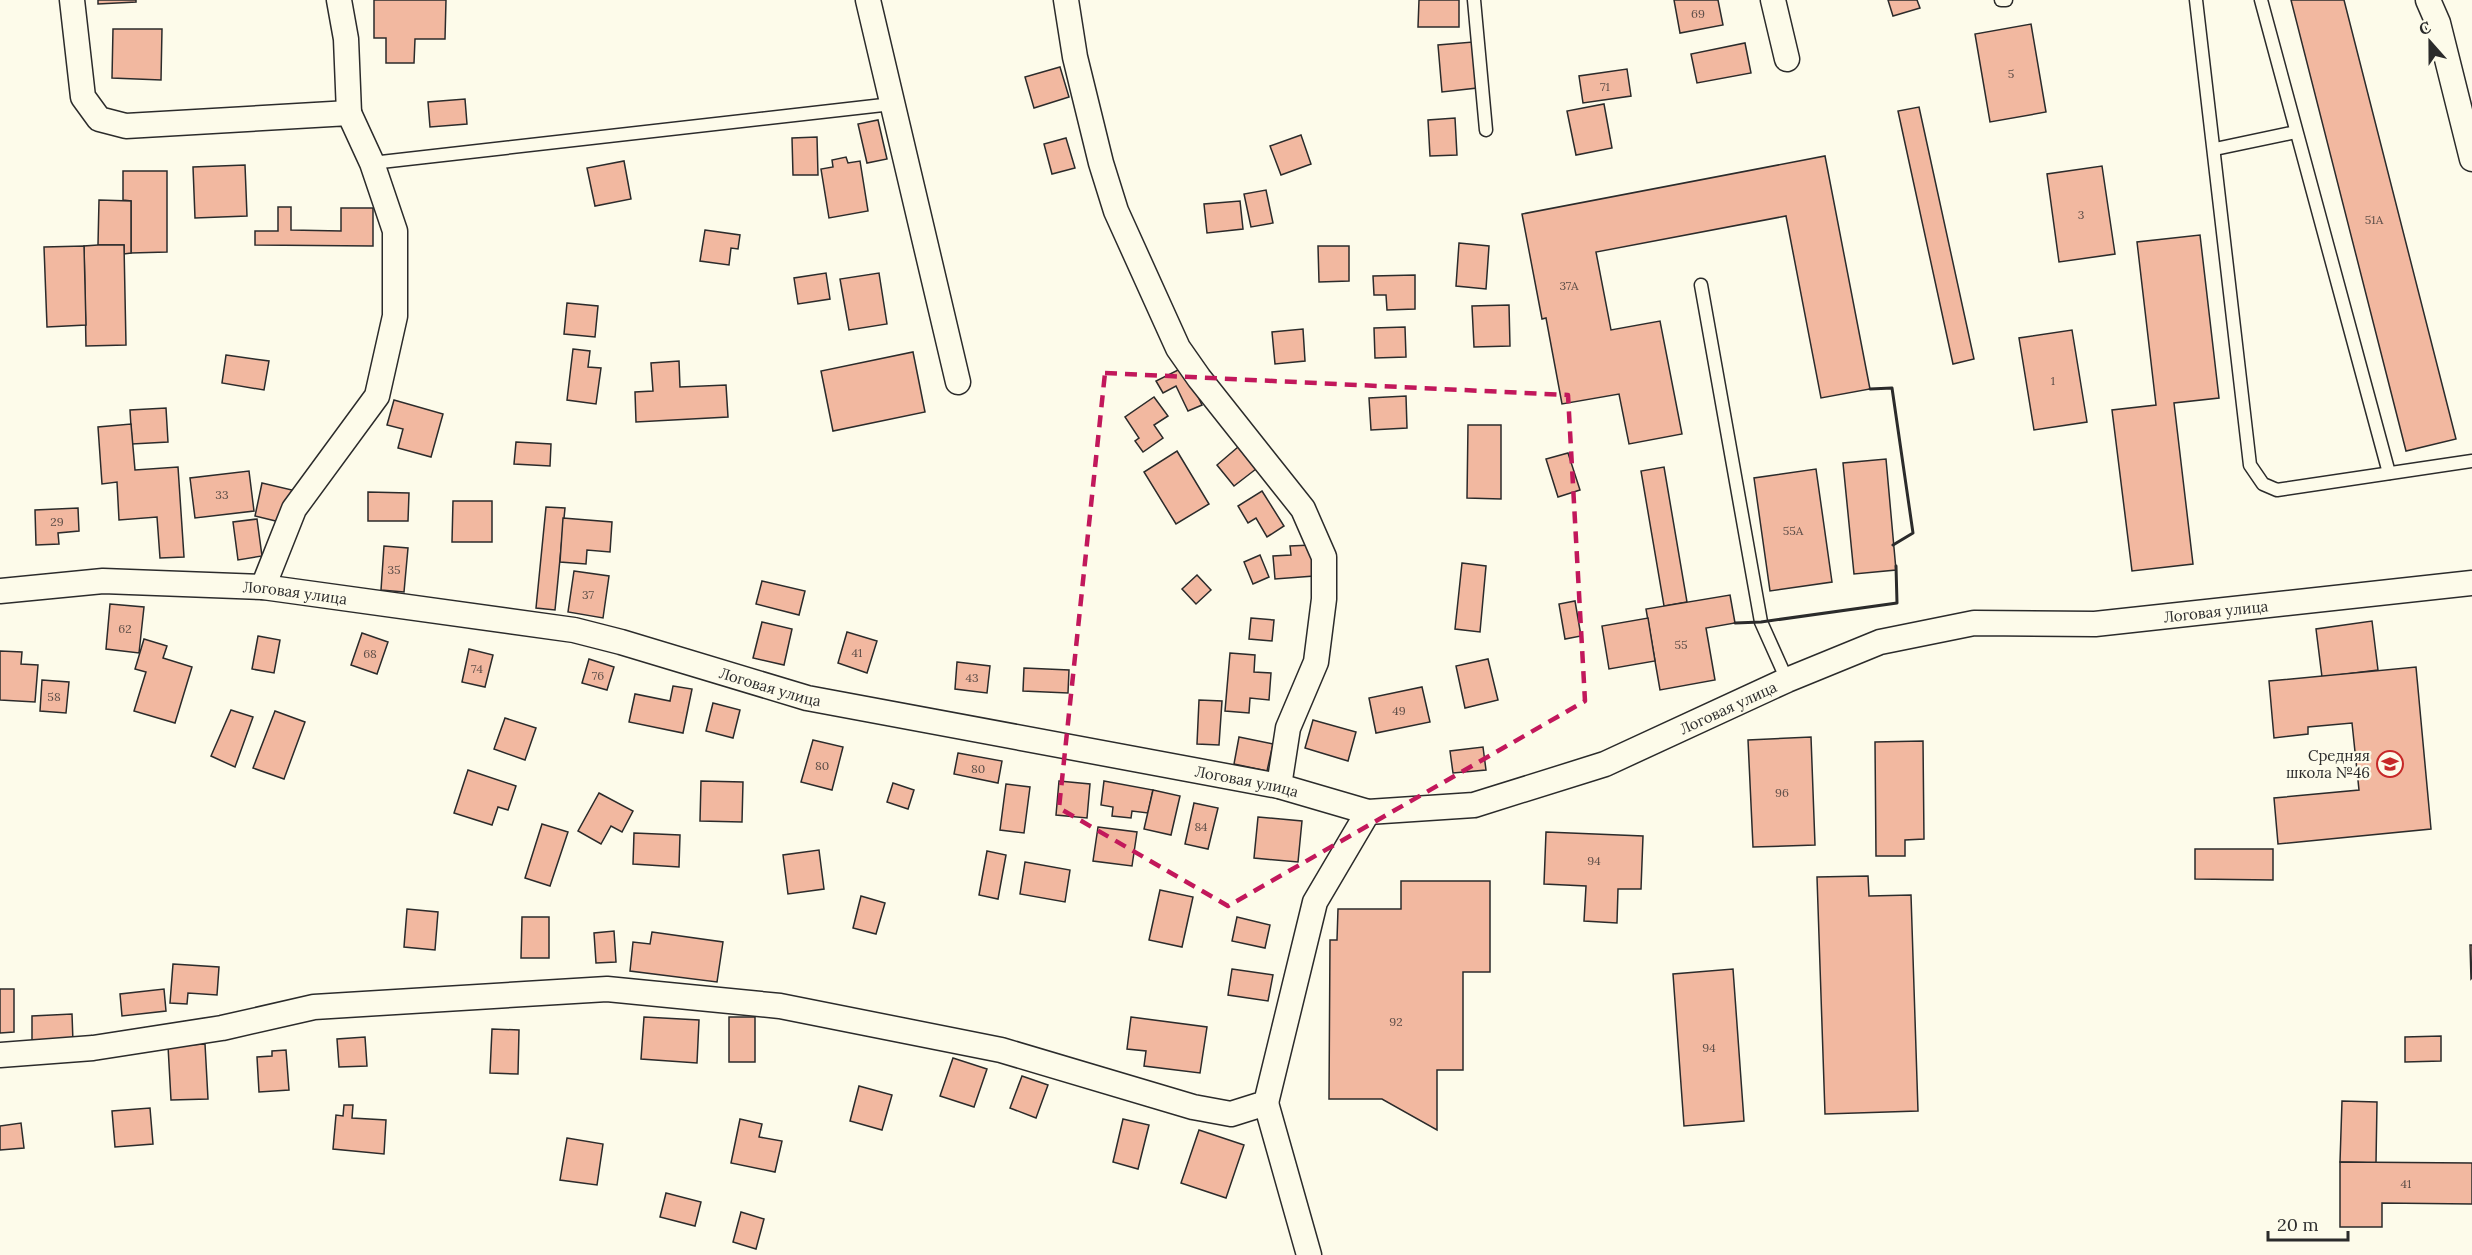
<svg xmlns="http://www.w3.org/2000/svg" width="2472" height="1255" font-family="Lora,serif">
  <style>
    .building { fill: #f2b8a0; stroke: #2b2b2b; stroke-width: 1.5 }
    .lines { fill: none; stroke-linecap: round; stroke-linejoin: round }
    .lane-casing { stroke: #2b2b2b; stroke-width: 15 }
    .street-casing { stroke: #2b2b2b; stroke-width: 27 }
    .lane { stroke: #fdfbea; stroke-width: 12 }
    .street { stroke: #fdfbea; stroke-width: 24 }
    .wall { stroke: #2b2b2b; stroke-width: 3 }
    .marked { fill: none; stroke: #c2185b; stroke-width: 4.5; stroke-dasharray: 12 8; stroke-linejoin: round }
    .labels { text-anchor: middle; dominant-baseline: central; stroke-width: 4.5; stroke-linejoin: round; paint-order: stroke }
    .number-label { font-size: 12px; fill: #5d4e48 }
    .street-label { font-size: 15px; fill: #2b2b2b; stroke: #fdfbea }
    .poi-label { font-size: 15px; fill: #2b2b2b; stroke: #fdfbea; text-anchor: end }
  </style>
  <rect width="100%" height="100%" fill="#fdfbea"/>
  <!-- building -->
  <g class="building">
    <polygon points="98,0 136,0 136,2 98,4"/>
    <polygon points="374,0 446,0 445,39 415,39 414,63 386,63 386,38 374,38"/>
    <polygon points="1419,0 1459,0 1459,27 1418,27"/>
    <polygon points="1674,0 1718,0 1723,25 1680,33"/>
    <polygon points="1888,0 1917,0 1920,8 1893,16"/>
    <polygon points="2291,0 2344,0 2456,439 2406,451"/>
    <polygon points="2031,24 2046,112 1990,122 1975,34"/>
    <polygon points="113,29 162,29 161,80 112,78"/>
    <polygon points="1473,42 1477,88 1442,92 1438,45"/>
    <polygon points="1745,43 1751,73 1697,83 1691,54"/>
    <polygon points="1060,67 1069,97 1034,108 1025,77"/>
    <polygon points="1627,69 1631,96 1583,103 1579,76"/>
    <polygon points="465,99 467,124 430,127 428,102"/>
    <polygon points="1604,104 1612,148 1576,155 1567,111"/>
    <polygon points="1919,107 1974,359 1953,364 1898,111"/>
    <polygon points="1455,118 1457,155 1430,156 1428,120"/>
    <polygon points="878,120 887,159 867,163 858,124"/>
    <polygon points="1301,135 1311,164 1281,175 1270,146"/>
    <polygon points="817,137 818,175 793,175 792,138"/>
    <polygon points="1066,138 1075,168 1052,174 1044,144"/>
    <polygon points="1825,156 1870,389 1821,398 1786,216 1596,252 1611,330 1660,321 1682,434 1629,444 1619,394 1562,404 1546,318 1542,319 1522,214"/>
    <polygon points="846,157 848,163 860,161 868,211 829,218 821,169 833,167 832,160"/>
    <polygon points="624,161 631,199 595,206 587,168"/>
    <polygon points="245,165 247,216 195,218 193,167"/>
    <polygon points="2102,166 2115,254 2059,262 2047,174"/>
    <polygon points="123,171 167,171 167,252 131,253 131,201 123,200"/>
    <polygon points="1266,190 1273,223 1251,227 1244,194"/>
    <polygon points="99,200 131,201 131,253 124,254 124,245 98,245"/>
    <polygon points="1240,201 1243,229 1207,233 1204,204"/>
    <polygon points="278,207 291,207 291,230 341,231 341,208 373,208 373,246 255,245 255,231 278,231"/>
    <polygon points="705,230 740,235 738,249 731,248 729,265 700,261"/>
    <polygon points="2200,235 2219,398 2174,403 2193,564 2132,571 2112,410 2156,405 2137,242"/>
    <polygon points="1459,243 1489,246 1486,289 1456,286"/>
    <polygon points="98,245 124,245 126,345 86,346 84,246"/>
    <polygon points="84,246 86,325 47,327 44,247"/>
    <polygon points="1318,246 1349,246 1349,281 1319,282"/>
    <polygon points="826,273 830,299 798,304 794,278"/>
    <polygon points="879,273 887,324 849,330 840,279"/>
    <polygon points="1415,275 1415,309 1387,310 1386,295 1374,295 1373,276"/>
    <polygon points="567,303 598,306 595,337 564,334"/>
    <polygon points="1509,305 1510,346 1474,347 1472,306"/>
    <polygon points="1405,327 1406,357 1375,358 1374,328"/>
    <polygon points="1303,329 1305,361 1275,364 1272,332"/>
    <polygon points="2072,330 2087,422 2034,430 2019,338"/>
    <polygon points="573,349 590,351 588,367 601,368 596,404 567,400"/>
    <polygon points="913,352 925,412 833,431 821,371"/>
    <polygon points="226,355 269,361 264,390 222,383"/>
    <polygon points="679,361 680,387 726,385 728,417 636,422 635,392 653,391 651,363"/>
    <polygon points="1184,367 1202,405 1188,411 1176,386 1163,393 1156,381"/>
    <polygon points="1406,396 1407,428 1371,430 1369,398"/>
    <polygon points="1154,397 1168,416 1154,425 1163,438 1143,452 1135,441 1139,438 1125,417"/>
    <polygon points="394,400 443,414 431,457 398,448 403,429 387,425"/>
    <polygon points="166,408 168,442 132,444 130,410"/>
    <polygon points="131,424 135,470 178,467 184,557 160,558 157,517 119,520 117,482 102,484 98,427"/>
    <polygon points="1468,425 1501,425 1501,499 1467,498"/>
    <polygon points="516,442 551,444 550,466 514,464"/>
    <polygon points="1238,447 1256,469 1234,486 1217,465"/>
    <polygon points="1177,451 1209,504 1176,524 1144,472"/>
    <polygon points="1568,453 1580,490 1558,497 1546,459"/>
    <polygon points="1886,459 1896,570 1854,574 1843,463"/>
    <polygon points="1664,467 1687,602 1664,606 1641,471"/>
    <polygon points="1816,469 1832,582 1770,591 1754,478"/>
    <polygon points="249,471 254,511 195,518 190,478"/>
    <polygon points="262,483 292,490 284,523 255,516"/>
    <polygon points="1262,491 1284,526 1267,537 1256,518 1248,523 1238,506"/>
    <polygon points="368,492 409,493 408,521 368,521"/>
    <polygon points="453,501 492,501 492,542 452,542"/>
    <polygon points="546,507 565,508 555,610 536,608"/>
    <polygon points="78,508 79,531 58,533 59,544 36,545 35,510"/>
    <polygon points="563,518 612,522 610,552 587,550 586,564 560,562"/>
    <polygon points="257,519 262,556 238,560 233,522"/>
    <polygon points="1311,545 1314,576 1275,579 1273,556 1291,555 1290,546"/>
    <polygon points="384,546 408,548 404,592 381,590"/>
    <polygon points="1260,555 1269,577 1253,584 1244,562"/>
    <polygon points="1462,563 1486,566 1480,632 1455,629"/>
    <polygon points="574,571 609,576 603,618 568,612"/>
    <polygon points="1197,575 1211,590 1196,604 1182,589"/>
    <polygon points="762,581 805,591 799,615 756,604"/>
    <polygon points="1730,595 1735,623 1706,628 1715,680 1660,690 1646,609"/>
    <polygon points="1575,601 1581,636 1565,639 1559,604"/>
    <polygon points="110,604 144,607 139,653 106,649"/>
    <polygon points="1251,618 1274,620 1272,641 1249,639"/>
    <polygon points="1648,618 1655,661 1609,669 1602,626"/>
    <polygon points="2372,621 2378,670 2322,677 2316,629"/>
    <polygon points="762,622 792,629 784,665 753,658"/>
    <polygon points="847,632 877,641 867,673 838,663"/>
    <polygon points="362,633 388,642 377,674 351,665"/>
    <polygon points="258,636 280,640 274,673 252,669"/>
    <polygon points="144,639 167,646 163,658 192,667 175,723 134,711 146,672 135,669"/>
    <polygon points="469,649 493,655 485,687 462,682"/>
    <polygon points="0,651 22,652 21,664 38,665 35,702 0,700"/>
    <polygon points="1230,653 1255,655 1254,672 1271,673 1269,700 1250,698 1249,713 1225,711"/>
    <polygon points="589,659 614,667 607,690 582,683"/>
    <polygon points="1488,659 1498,700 1465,708 1456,666"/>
    <polygon points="957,662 990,666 987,693 955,689"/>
    <polygon points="2416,667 2431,829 2278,844 2274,798 2359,790 2352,723 2308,727 2308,734 2274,738 2269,681"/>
    <polygon points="1024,668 1069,670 1068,693 1023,691"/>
    <polygon points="42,680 69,682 66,713 40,711"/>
    <polygon points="673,686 692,689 683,733 629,722 635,694 670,701"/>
    <polygon points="1422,687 1430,722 1376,733 1369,698"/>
    <polygon points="1199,700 1222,701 1219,745 1197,744"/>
    <polygon points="713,703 740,710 733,738 706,731"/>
    <polygon points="231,710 253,717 235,767 211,756"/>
    <polygon points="275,711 305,722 284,779 253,768"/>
    <polygon points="505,718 536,728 525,760 494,749"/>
    <polygon points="1313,720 1356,732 1348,761 1305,748"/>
    <polygon points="1239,737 1273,744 1267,771 1234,764"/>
    <polygon points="1811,737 1815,845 1753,847 1748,740"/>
    <polygon points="813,740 843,747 832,790 801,782"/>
    <polygon points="1923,741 1924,839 1905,840 1905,856 1876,856 1875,742"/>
    <polygon points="1483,747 1486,770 1453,773 1450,751"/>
    <polygon points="958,753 1002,761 998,783 954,774"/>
    <polygon points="468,770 516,786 508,810 498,807 492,825 454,813"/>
    <polygon points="701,781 743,782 742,822 700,821"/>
    <polygon points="1059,781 1090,784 1087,818 1056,815"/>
    <polygon points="1104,781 1153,790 1148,813 1132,811 1131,818 1112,816 1113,807 1101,805"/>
    <polygon points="893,783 914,790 908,809 887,802"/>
    <polygon points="1006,784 1030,787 1024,833 1000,830"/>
    <polygon points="1153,790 1180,796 1171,835 1144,829"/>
    <polygon points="599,793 633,811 622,832 611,826 601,844 578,831"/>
    <polygon points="1194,803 1218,808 1208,849 1185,844"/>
    <polygon points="1258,817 1302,821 1298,862 1254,858"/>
    <polygon points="542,824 568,832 550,886 525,878"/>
    <polygon points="1098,827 1137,832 1132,866 1093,861"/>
    <polygon points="1546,832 1643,836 1641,889 1618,889 1617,923 1584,921 1586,886 1544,884"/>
    <polygon points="634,833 680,835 679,867 633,864"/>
    <polygon points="2195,849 2273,849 2273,880 2195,879"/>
    <polygon points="819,850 824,889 788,894 783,855"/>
    <polygon points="987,851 1006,855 998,899 979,895"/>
    <polygon points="1025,862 1070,870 1065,902 1020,894"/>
    <polygon points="1868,876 1869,896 1911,895 1918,1111 1825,1114 1817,877"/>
    <polygon points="1401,881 1490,881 1490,972 1463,972 1463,1070 1437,1070 1437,1130 1382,1099 1329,1099 1330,940 1337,940 1338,909 1401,909"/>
    <polygon points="1160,890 1193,897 1182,947 1149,940"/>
    <polygon points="861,896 885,903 876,934 853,928"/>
    <polygon points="407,909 438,912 435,950 404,947"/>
    <polygon points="522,917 549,917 549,958 521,958"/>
    <polygon points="1237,917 1270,925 1265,948 1232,941"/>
    <polygon points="614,931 616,962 596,963 594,933"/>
    <polygon points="652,932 723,942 717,982 630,971 633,942 650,944"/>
    <polygon points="2470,945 2472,945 2472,978 2471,979"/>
    <polygon points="173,964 219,967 217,995 188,993 187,1004 170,1003"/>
    <polygon points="1232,969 1273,975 1268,1001 1228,995"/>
    <polygon points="1733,969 1744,1121 1684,1126 1673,974"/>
    <polygon points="0,989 14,989 14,1032 0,1033"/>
    <polygon points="164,989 166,1011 122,1016 120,994"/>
    <polygon points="72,1014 73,1042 32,1043 32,1016"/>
    <polygon points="644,1017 699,1020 697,1063 641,1059"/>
    <rect x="729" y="1017" width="26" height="45"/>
    <polygon points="1131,1017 1207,1027 1200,1073 1144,1066 1146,1051 1127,1049"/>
    <polygon points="492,1029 519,1030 518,1074 490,1073"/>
    <polygon points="2441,1036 2441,1061 2405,1062 2405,1037"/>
    <polygon points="365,1037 367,1066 339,1067 337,1039"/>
    <polygon points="205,1044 208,1099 171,1100 168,1046"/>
    <polygon points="286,1050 289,1090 259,1092 257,1057 272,1056 272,1051"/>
    <polygon points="953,1058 987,1069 974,1107 940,1096"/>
    <polygon points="1022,1076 1048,1085 1036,1118 1010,1108"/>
    <polygon points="859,1086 892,1095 882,1130 850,1121"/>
    <polygon points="2342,1101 2377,1102 2376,1163 2340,1162"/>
    <polygon points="344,1105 353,1105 352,1118 386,1120 384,1154 333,1149 336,1115 343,1116"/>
    <polygon points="150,1108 153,1144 115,1147 112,1111"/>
    <polygon points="740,1119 762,1124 759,1137 782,1141 775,1172 731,1163"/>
    <polygon points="1123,1119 1149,1125 1138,1169 1113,1162"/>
    <polygon points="21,1123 24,1148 0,1150 0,1126"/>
    <polygon points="1199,1130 1244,1145 1226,1198 1181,1183"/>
    <polygon points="567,1138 603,1144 597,1185 560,1180"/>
    <polygon points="2340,1162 2472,1163 2472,1204 2382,1203 2382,1227 2340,1227"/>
    <polygon points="666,1193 701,1202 695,1226 660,1217"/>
    <polygon points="741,1212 764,1219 756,1249 733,1242"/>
  </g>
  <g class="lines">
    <defs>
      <g id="lane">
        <polyline points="1474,0 1486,130"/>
        <polyline points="2001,0 2006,0"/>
        <polyline points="2196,0 2250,465 2263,484 2277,490 2472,461"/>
        <polyline points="2261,0 2389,473"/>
        <polyline points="2215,149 2296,132"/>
        <polyline points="372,163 892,104"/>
        <polyline points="1701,285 1761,622 1787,680"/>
      </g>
      <g id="street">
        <polyline points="72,0 83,97 99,119 126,126 349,113 372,163 395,231 395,316 377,396 294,509 263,587"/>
        <polyline points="339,0 346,39 349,113"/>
        <polyline points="868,0 958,382"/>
        <polyline points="1066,0 1075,57 1101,163 1116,211 1178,348 1199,378 1303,509 1324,557 1324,599 1316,662 1288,728 1279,786"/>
        <polyline points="1773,0 1787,59"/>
        <polyline points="2428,0 2438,23 2472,159"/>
        <path id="s1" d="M0,591l103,-10 160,6 311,43 47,12 186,56 472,88 89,26 106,-7 131,-41 182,-84 93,-38 94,-19 121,1 377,-41"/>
        <polyline points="0,1055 93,1048 222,1028 314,1007 607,989 780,1006 1001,1050 1193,1107 1231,1114 1266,1103 1315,902 1368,812"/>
        <polyline points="1266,1103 1309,1255"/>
      </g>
    </defs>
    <!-- lane casing -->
    <use href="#lane" class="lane-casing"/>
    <!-- street casing -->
    <use href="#street" class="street-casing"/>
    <!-- lane -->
    <use href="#lane" class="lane"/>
    <!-- street -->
    <use href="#street" class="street"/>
    <!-- wall -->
    <g class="wall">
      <polyline points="1870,389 1892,388 1913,533 1893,545"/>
      <polyline points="1735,623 1761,622 1897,603 1896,566"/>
    </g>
  </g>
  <!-- marked area -->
  <path class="marked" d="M1105,373l463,22 17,306 -357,205 -169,-98z"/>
  <!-- icons -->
  <defs>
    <symbol id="school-ring" viewBox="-11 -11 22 22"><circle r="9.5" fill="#fdfbea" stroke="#c62828" stroke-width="1.5"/><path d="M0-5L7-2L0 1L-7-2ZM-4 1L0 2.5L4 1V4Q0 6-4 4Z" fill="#c62828"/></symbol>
  </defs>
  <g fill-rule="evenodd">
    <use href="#school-ring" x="2375" y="749" width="30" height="30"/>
  </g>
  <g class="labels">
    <!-- number labels -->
    <g class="number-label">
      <text x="1698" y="13">69</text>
      <text x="2011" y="73">5</text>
      <text x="1605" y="86">71</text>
      <text x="2081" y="214">3</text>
      <text x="2374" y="219">51А</text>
      <text x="1569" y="285">37А</text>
      <text x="2053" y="380">1</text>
      <text x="222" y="494">33</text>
      <text x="57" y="521">29</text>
      <text x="1793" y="530">55А</text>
      <text x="394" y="569">35</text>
      <text x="588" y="594">37</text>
      <text x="125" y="628">62</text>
      <text x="1681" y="644">55</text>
      <text x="857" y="652">41</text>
      <text x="370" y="653">68</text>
      <text x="477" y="668">74</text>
      <text x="598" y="675">76</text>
      <text x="972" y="677">43</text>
      <text x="54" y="696">58</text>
      <text x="1399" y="710">49</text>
      <text x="822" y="765">80</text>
      <text x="978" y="768">80</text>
      <text x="1782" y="792">96</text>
      <text x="1201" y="826">84</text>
      <text x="1594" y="860">94</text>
      <text x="1396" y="1021">92</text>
      <text x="1709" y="1047">94</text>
      <text x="2406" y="1183">41</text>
    </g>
    <!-- street labels -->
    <g class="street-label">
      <text stroke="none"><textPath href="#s1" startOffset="296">Логовая улица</textPath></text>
      <text stroke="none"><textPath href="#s1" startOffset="2276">Логовая улица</textPath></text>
      <text stroke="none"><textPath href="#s1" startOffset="782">Логовая улица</textPath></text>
      <text stroke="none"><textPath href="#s1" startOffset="1772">Логовая улица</textPath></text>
      <text stroke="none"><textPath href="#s1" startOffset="1268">Логовая улица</textPath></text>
    </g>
    <!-- poi labels -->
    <g class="poi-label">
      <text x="2370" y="755">Средняя<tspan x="2370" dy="17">школа №46</tspan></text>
    </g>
  </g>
  <!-- north arrow -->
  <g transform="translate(2430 42) rotate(339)" stroke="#fdfbea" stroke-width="4.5" paint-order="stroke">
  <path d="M0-4.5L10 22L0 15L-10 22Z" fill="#2b2b2b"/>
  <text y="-9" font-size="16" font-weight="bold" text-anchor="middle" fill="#2b2b2b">С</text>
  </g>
  <!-- scale -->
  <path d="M2268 1231v9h80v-9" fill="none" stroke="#2b2b2b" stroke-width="3"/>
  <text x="2277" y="1231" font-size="18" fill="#2b2b2b" stroke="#fdfbea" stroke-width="4.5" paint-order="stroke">20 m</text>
</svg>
